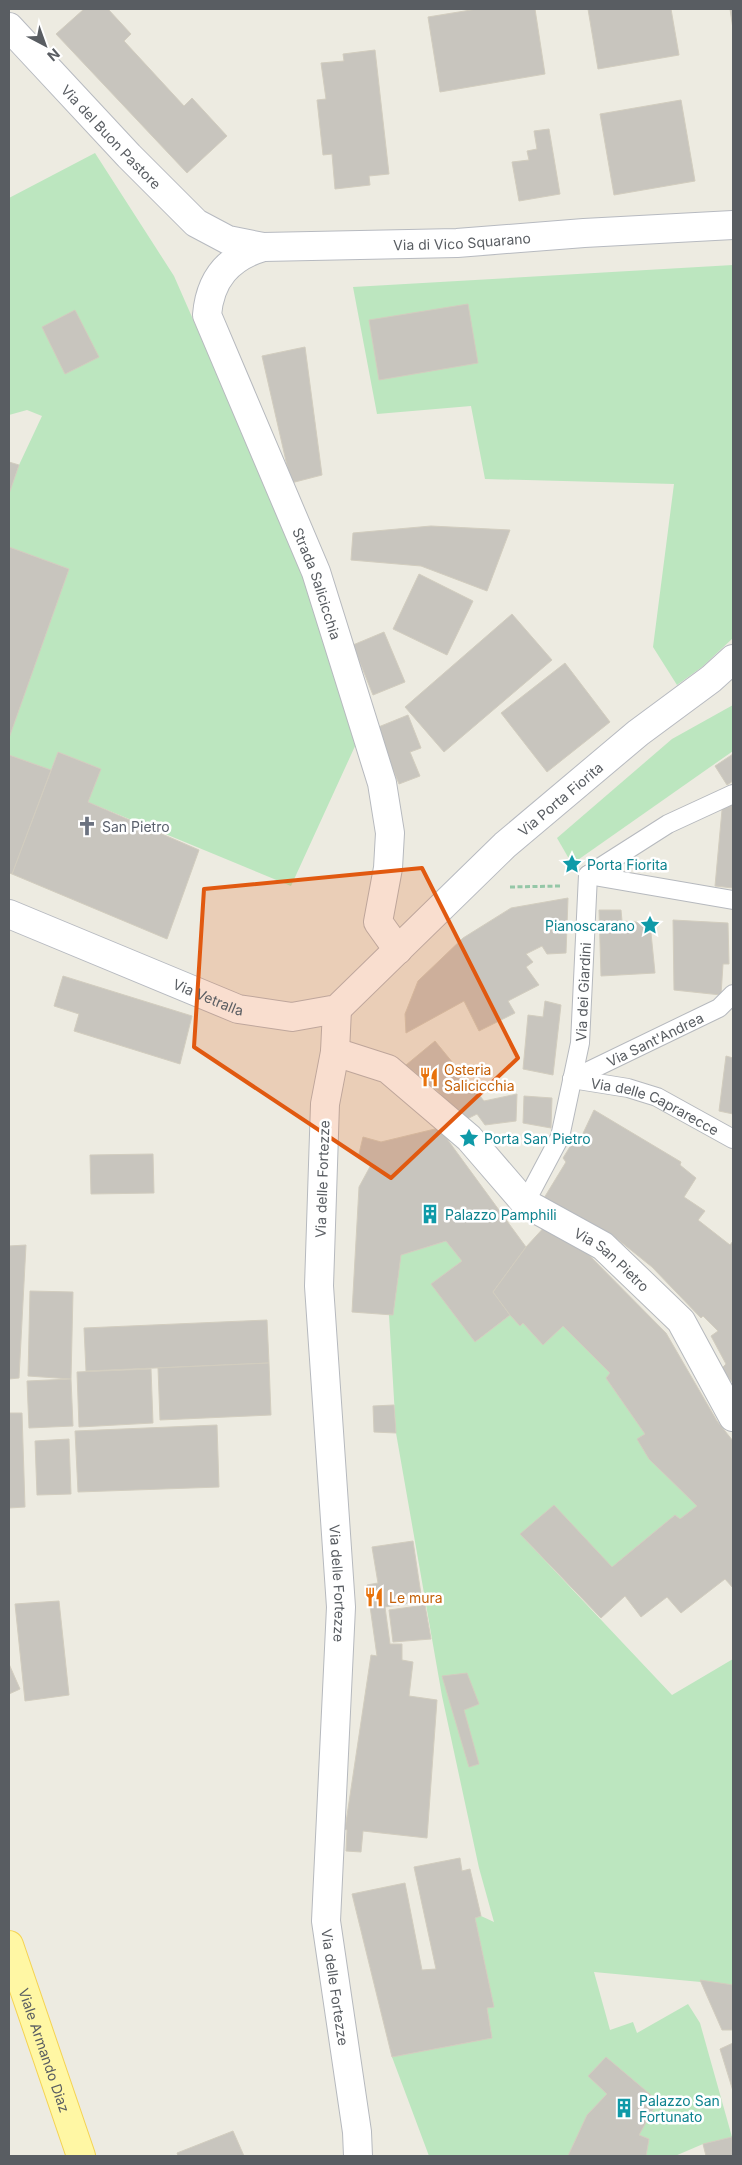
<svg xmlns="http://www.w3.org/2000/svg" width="742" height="2165" font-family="Inter,sans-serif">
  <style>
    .green { fill: #bce6bf }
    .building { fill: #c8c5be; stroke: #d2cdbf }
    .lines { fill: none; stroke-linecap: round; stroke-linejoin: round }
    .service-casing { stroke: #b6b9be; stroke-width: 20 }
    .minor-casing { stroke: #b6b9be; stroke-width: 30 }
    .secondary-casing { stroke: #b7bac0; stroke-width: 30 }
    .primary-casing { stroke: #f5d352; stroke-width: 30 }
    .path { stroke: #95c7a7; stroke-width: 3; stroke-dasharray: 5 2.5; stroke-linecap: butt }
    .service { stroke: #fff; stroke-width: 18 }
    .minor { stroke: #fff; stroke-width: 28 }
    .secondary { stroke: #fff; stroke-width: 28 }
    .primary { stroke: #fff7a4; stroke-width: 28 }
    .marked { fill: #e15910; fill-opacity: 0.2; stroke: #e15910; stroke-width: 4; stroke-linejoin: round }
    .labels { text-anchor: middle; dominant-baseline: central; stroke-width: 5; stroke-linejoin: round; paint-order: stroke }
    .street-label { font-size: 14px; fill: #595d62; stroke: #fff }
    .worship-label { font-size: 14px; fill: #5b616d; stroke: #fff; text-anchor: start }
    .culture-label { font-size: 14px; fill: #0d838f; stroke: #fff; text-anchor: start }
    .food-label { font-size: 14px; fill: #c56008; stroke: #fff; text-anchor: start }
  </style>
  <rect width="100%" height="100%" fill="#edebe1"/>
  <!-- green -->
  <g class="green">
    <polygon points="95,153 174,276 306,577 356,744 291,886 88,802 101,769 58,752 51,770 9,755 9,738 69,569 9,547 9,494 19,465 42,416 27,410 9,415 9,198"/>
    <polygon points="733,265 733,638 702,667 677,685 653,647 674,484 485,479 471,406 377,414 353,287"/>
    <polygon points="733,705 733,751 572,864 557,838 672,739"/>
    <polygon points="446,1241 462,1261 432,1284 475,1342 510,1315 520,1326 523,1323 543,1345 563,1326 610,1373 606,1378 645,1434 638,1439 649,1459 697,1506 680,1519 675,1515 612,1567 520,1534 672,1695 733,1659 733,1985 594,1972 610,2030 633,2022 637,2033 688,2004 700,2023 732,2137 703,2144 675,2156 646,2156 649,2139 639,2135 658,2101 606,2057 588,2076 607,2094 587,2115 568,2156 429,2156 392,2057 492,2038 487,2008 494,2007 475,1918 481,1916 494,1922 479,1868 442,1696 396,1433 389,1315 393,1314 401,1255"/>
  </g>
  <!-- building -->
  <g class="building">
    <polygon points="84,9 108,9 131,34 124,41 184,106 192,98 227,136 187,173 56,34"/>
    <polygon points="477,9 535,9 545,74 440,92 428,17"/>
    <polygon points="588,9 671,9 679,55 598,69"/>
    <polygon points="730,9 733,9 733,29"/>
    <polygon points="375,50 389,174 369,176 370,185 335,189 332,154 323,155 317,100 326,99 321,63 344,61 343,54"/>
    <polygon points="681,100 695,181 614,195 600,114"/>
    <polygon points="549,129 560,194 519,201 512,162 529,160 527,151 537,149 534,131"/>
    <polygon points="468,304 478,363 379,380 369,320"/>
    <polygon points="75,310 99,357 65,374 42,327"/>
    <polygon points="305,347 322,475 291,483 262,356"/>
    <polygon points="9,462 19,465 9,494"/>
    <polygon points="431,526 510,530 487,591 421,566 351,560 353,533"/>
    <polygon points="9,547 69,569 9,738"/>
    <polygon points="419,574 473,601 447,655 393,629"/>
    <polygon points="512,614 552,660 444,752 405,707"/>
    <polygon points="384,632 405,682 373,695 353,645"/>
    <polygon points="565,663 610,722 547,772 501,713"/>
    <polygon points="408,715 421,748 410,752 420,776 399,784 376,728"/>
    <polygon points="58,752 101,769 88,802 199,850 167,939 12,874"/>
    <polygon points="733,754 733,781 727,785 715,766"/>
    <polygon points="9,755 51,770 12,874 9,873"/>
    <polygon points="733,800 733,888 715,886 722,810"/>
    <polygon points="568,898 566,953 547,954 542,946 526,954 533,962 526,967 539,985 508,1001 515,1013 479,1031 464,1001 406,1033 405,1014 418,981 463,938 511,908"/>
    <polygon points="599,910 621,910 622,921 650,923 655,973 601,976"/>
    <polygon points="673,920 728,923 729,964 723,964 721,995 674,990"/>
    <polygon points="63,976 192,1016 180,1064 74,1031 79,1014 54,1006"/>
    <polygon points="545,1001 561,1005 553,1075 523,1069 528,1015 543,1017"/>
    <polygon points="435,1041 484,1101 517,1094 516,1121 485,1125 477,1114 461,1122 439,1092 406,1065"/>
    <polygon points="726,1056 733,1058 733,1114 719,1111"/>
    <polygon points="524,1096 552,1098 551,1128 523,1123"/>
    <polygon points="594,1110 681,1162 680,1165 696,1178 684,1197 705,1211 698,1220 730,1245 733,1241 733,1383 721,1369 726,1364 711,1336 718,1331 703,1316 701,1318 652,1267 611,1234 541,1203 566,1162 563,1158 573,1142 578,1144"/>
    <polygon points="439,1128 526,1247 493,1292 510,1315 475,1342 431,1284 462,1261 446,1241 401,1255 393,1315 352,1312 359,1187 372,1163 358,1158 363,1137 381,1142"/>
    <polygon points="153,1154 154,1193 91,1194 90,1155"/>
    <polygon points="548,1223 580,1246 666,1333 717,1421 733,1441 733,1588 725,1579 681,1613 667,1597 641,1617 625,1596 601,1618 520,1534 554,1505 612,1567 675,1515 680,1519 697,1506 649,1459 637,1439 645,1434 606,1378 610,1373 563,1326 543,1345 523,1323 520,1326 510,1315 493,1292 526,1247"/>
    <polygon points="26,1245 19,1378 9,1379 9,1246"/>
    <polygon points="30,1291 73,1292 71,1379 28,1376"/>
    <polygon points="267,1320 269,1363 86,1371 84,1328"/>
    <polygon points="269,1363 271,1415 160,1420 158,1368"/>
    <polygon points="151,1369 153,1423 79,1427 77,1372"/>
    <polygon points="71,1379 73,1426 29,1428 27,1381"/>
    <polygon points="394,1405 396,1433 374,1432 373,1406"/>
    <polygon points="9,1413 22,1413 25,1507 9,1508"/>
    <polygon points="217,1425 219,1487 78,1492 75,1431"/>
    <polygon points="69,1439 71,1494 37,1495 35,1441"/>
    <polygon points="413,1541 422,1601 385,1607 390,1644 402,1644 402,1660 413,1662 409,1696 437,1700 427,1838 363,1831 361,1852 346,1851 347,1830 345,1829 371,1655 377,1656 367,1585 378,1583 372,1547"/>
    <polygon points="59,1601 69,1695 25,1701 15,1604"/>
    <polygon points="425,1605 431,1639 393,1642 389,1610"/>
    <polygon points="9,1664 20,1689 9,1694"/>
    <polygon points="467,1673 479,1704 464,1710 479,1764 469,1767 442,1676"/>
    <polygon points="460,1858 462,1871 470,1869 481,1916 475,1918 494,2007 487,2008 492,2038 392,2057 352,1894 405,1883 422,1970 436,1969 414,1867"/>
    <polygon points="700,1980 733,1985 733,2030 722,2030"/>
    <polygon points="733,2043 733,2091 720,2049"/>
    <polygon points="606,2057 658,2101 639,2135 649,2139 646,2156 568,2156 587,2115 607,2094 588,2076"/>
    <polygon points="233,2131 244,2156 178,2156 177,2153"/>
    <polygon points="732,2137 733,2156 706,2156 703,2144"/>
  </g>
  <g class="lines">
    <defs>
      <g id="service">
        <polyline points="588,875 668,824 733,794"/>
        <polyline points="588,875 733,900"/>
        <path id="s1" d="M572,1079l147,-71 14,-14"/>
        <path id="s2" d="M572,1079l56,9 29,9 76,42"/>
        <path id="s3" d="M525,1203l35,-66 20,-94 8,-168"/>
      </g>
      <g id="minor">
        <path id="s4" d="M263,247c-34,10 -53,32 -56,68l109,257 66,211 8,50 -2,35 -10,54 20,28"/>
        <path id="s5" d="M337,1009l-2,43 -10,52 -6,182 22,321 -15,314 31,211 1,24"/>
        <path id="s6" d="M335,1052l53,17 81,69 56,65 78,43 78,75 52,96"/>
      </g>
      <g id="secondary">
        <path id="s7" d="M9,27l120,129 67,67 32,17 35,7 194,-4 127,-10 149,-8"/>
        <path id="s8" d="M9,914l229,95 54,8 45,-8 168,-164 133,-112 73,-54 22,-20"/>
      </g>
      <g id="primary">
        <path id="s9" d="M9,1945l72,211"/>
      </g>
    </defs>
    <!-- service casing -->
    <use href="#service" class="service-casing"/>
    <!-- minor casing -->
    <use href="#minor" class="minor-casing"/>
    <!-- secondary casing -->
    <use href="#secondary" class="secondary-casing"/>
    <!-- primary casing -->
    <use href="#primary" class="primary-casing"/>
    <!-- path -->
    <polyline class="path" points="510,887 561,886"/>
    <!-- service -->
    <use href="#service" class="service"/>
    <!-- minor -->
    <use href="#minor" class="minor"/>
    <!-- secondary -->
    <use href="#secondary" class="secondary"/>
    <!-- primary -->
    <use href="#primary" class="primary"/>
  </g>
  <!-- marked area -->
  <path class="marked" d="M422,868l96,190 -127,120 -197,-131 10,-158z"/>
  <!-- icons -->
  <defs>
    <symbol id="church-bare" viewBox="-9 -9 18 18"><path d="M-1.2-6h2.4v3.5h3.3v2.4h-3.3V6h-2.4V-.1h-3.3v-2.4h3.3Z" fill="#6b7280" stroke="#fff" stroke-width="2.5" paint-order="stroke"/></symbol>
    <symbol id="sight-bare" viewBox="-9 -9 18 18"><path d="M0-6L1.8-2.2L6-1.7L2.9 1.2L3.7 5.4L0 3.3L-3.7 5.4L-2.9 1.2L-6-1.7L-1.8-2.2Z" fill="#0f9aa8" stroke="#fff" stroke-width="2.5" paint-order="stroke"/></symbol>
    <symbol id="restaurant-bare" viewBox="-9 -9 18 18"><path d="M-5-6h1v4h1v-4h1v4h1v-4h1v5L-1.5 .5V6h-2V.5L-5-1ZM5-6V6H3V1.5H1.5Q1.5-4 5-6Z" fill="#e8710a" stroke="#fff" stroke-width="2.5" paint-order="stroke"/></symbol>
    <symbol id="building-bare" viewBox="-9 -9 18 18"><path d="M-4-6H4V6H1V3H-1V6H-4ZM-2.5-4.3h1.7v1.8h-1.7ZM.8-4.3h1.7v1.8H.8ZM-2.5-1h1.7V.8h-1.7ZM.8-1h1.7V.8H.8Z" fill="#0f9aa8" stroke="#fff" stroke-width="2.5" paint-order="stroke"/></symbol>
  </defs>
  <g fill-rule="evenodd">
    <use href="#church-bare" x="73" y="812" width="28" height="28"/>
    <use href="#sight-bare" x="558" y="850" width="28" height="28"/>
    <use href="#sight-bare" x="636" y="911" width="28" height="28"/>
    <use href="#restaurant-bare" x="415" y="1063" width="28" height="28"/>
    <use href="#sight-bare" x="455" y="1124" width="28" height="28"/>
    <use href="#building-bare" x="416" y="1200" width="28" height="28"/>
    <use href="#restaurant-bare" x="360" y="1583" width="28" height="28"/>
    <use href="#building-bare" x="610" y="2094" width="28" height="28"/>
  </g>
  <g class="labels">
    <!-- street labels -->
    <g class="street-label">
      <text stroke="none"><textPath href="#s7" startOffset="150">Via del Buon Pastore</textPath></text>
      <text stroke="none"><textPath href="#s7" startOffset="542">Via di Vico Squarano</textPath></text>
      <text stroke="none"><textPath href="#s4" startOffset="385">Strada Salicicchia</textPath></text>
      <text stroke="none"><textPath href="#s8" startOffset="655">Via Porta Fiorita</textPath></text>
      <text stroke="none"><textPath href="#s3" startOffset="222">Via dei Giardini</textPath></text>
      <text stroke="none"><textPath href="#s8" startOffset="216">Via Vetralla</textPath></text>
      <text stroke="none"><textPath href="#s1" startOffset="92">Via Sant'Andrea</textPath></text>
      <text stroke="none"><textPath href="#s2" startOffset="88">Via delle Caprarecce</textPath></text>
      <text transform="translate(322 1179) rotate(-88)">Via delle Fortezze</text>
      <text stroke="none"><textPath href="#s6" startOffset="352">Via San Pietro</textPath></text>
      <text stroke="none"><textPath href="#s5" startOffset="576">Via delle Fortezze</textPath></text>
      <text stroke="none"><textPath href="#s5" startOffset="981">Via delle Fortezze</textPath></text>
      <text stroke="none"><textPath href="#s9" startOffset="111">Viale Armando Diaz</textPath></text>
    </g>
    <!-- worship labels -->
    <g class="worship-label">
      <text x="102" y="826">San Pietro</text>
    </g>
    <!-- culture labels -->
    <g class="culture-label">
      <text x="587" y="864">Porta Fiorita</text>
      <text x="635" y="925" text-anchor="end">Pianoscarano</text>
      <text x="484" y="1138">Porta San Pietro</text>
      <text x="445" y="1214">Palazzo Pamphili</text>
      <text x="639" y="2100">Palazzo San<tspan x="639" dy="16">Fortunato</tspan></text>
    </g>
    <!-- food labels -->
    <g class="food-label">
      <text x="444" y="1069">Osteria<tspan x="444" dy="16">Salicicchia</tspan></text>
      <text x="389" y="1597">Le mura</text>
    </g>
  </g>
  <!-- border -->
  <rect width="742" height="2165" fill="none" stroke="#595d62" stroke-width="20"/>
  <!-- north arrow -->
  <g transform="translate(45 45) rotate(139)" stroke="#ffffff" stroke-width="4" paint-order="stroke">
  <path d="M0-4L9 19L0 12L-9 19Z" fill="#595d62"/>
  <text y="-8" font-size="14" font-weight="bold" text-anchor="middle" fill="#595d62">N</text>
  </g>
</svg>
